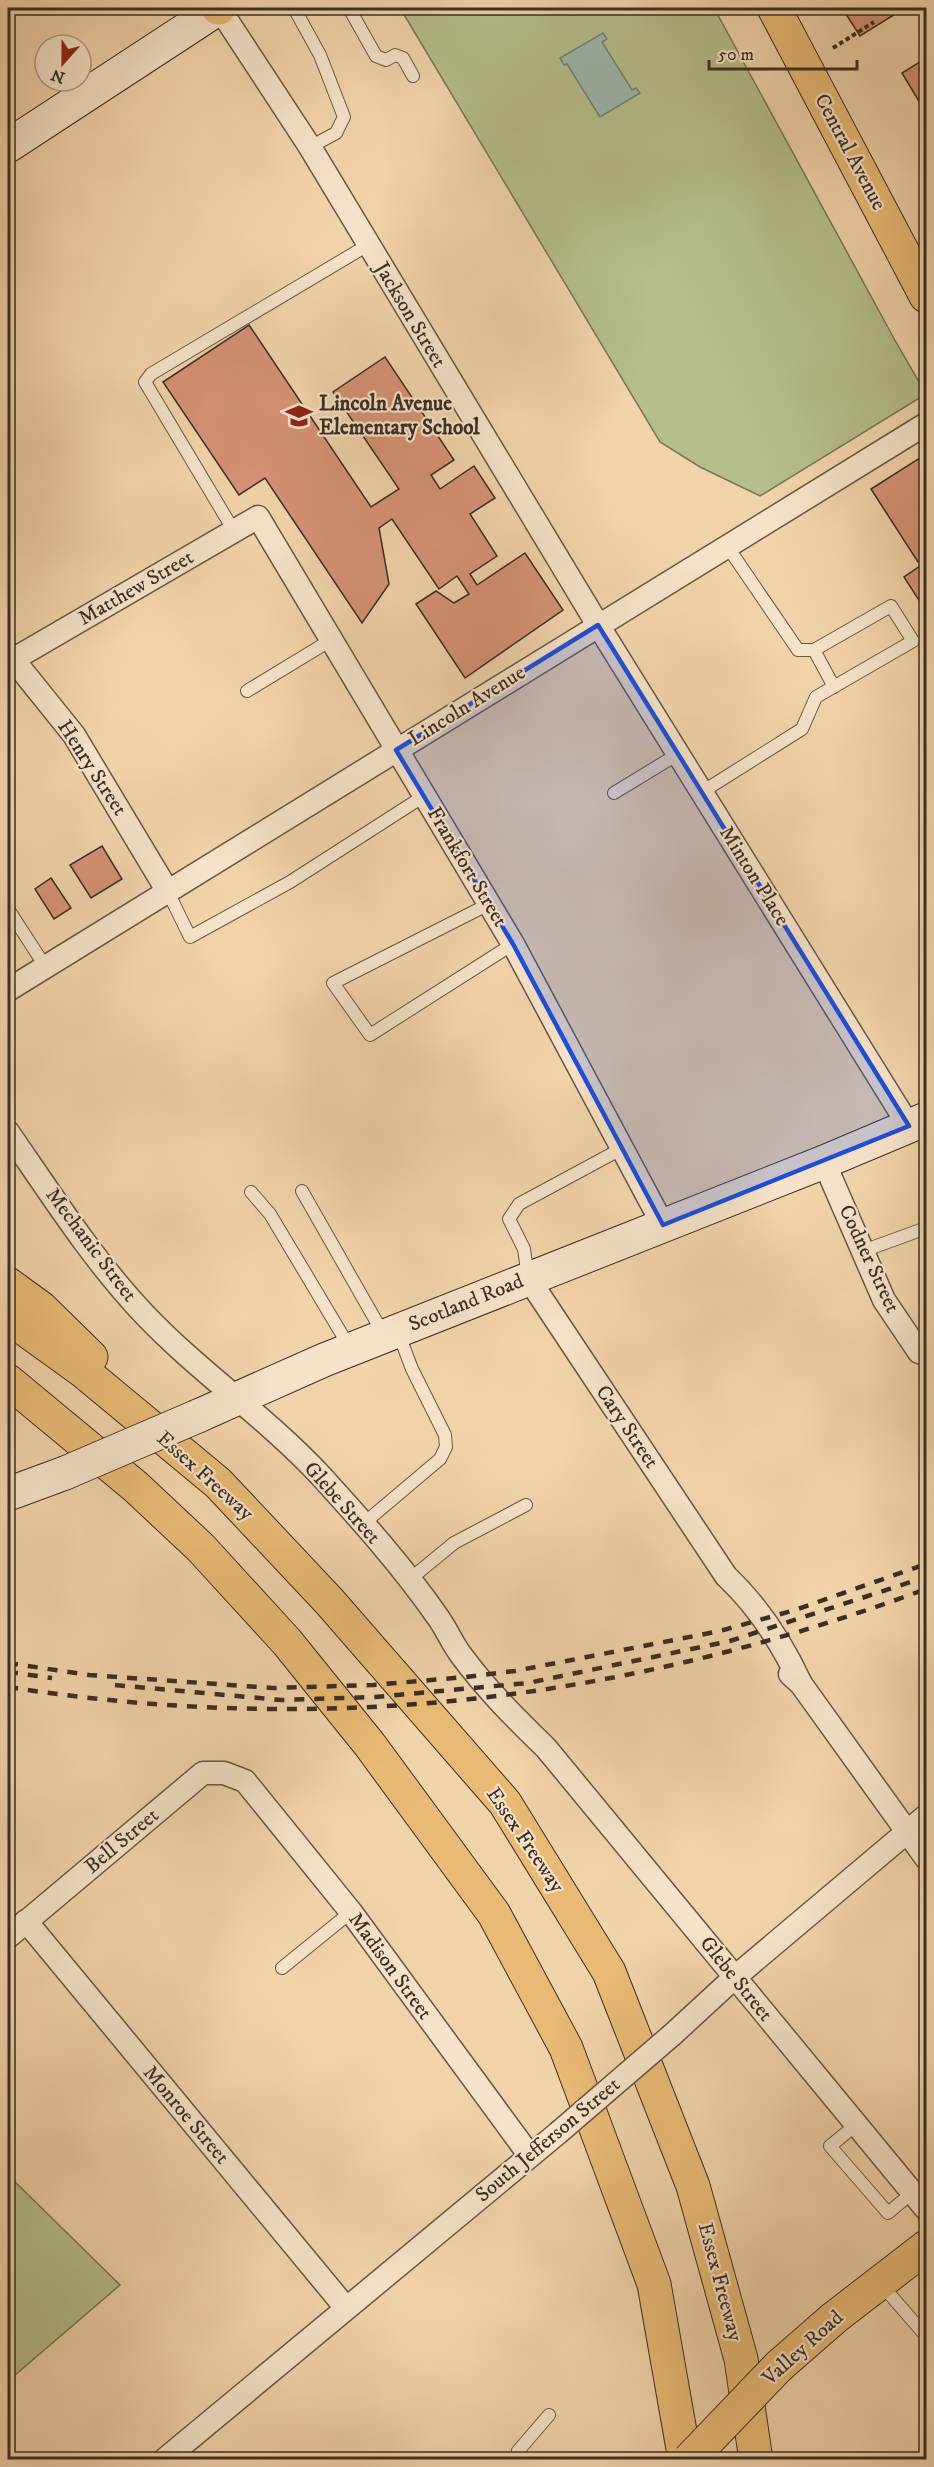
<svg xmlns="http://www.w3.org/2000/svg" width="934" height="2467" font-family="'IM FELL DW Pica',serif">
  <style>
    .green { fill: #b5be8c; stroke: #787658; stroke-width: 1.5 }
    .water { fill: #9bb7ab; stroke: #748075; stroke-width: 1.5 }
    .building { fill: #d69275; stroke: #3a2e25; stroke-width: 1.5 }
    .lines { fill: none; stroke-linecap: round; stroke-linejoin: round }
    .service-casing { stroke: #685746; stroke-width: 14 }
    .minor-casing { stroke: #685746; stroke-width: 25 }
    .secondary-casing { stroke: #3a2e25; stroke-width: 35 }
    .primary-casing { stroke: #3a2e25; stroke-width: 35 }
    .motorway-casing { stroke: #3a2e25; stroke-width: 35 }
    .path { stroke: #3a2e25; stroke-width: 4; stroke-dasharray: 4.5 3; stroke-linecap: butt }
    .service { stroke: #f6e2c8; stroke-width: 12 }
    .minor { stroke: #f6e2c8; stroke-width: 22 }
    .secondary { stroke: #f6e2c8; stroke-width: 33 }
    .primary { stroke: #e8ba75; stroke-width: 33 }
    .motorway { stroke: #e8ba75; stroke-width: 33 }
    .rail { stroke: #3a2e25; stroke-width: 4.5; stroke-dasharray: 10 10; stroke-linecap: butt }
    .minor-bridge-casing { stroke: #685746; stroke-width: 25; stroke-linecap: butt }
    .secondary-bridge-casing { stroke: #3a2e25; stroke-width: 35; stroke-linecap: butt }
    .primary-bridge-casing { stroke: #3a2e25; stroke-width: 35; stroke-linecap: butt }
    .minor-bridge { stroke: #f6e2c8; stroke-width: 22 }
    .secondary-bridge { stroke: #f6e2c8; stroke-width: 33 }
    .primary-bridge { stroke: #e8ba75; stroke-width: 33 }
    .marked { fill: #1d4ed8; fill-opacity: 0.2; stroke: #1d4ed8; stroke-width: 4.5; stroke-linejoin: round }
    .labels { text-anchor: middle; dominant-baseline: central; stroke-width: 4.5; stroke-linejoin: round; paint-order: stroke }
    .street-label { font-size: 21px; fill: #3a2e25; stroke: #f6e2c8 }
    .poi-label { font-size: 21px; font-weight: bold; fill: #3a2e25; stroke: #f6e2c8; text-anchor: start }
  </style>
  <rect width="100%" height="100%" fill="#f1d3aa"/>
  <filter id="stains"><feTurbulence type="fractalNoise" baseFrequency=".00333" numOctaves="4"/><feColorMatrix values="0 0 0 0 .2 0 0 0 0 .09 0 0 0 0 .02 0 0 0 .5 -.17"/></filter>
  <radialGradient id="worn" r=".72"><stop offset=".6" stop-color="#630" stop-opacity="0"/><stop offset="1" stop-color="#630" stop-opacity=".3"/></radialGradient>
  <!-- green -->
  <g class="green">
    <polygon points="400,8 714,8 897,344 926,394 760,496 700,467 660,442"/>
    <polygon points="8,2175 120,2285 8,2381"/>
  </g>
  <!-- water -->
  <polygon class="water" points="603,33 607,39 602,42 632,90 636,88 640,93 600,117 567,64 564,65 560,58"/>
  <!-- building -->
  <g class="building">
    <polygon points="842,8 905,8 860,36"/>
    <polygon points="926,58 926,113 902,73"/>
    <polygon points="249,325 371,507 399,489 333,392 385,357 454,460 431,475 440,489 474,466 495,498 470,514 497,556 470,574 477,585 525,553 563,610 465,678 416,604 436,591 454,603 469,594 457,576 439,589 392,519 379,528 389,584 362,623 265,478 239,495 163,382"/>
    <polygon points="926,454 926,557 918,562 871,489"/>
    <polygon points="926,562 926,602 922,605 904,577"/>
    <polygon points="102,846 122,879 91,898 70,865"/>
    <polygon points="51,878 71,908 54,919 35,889"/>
  </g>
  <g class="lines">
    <defs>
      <g id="service">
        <polyline points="294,8 320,55 344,117 336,133 310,147"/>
        <polyline points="349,8 376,56 386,60 395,55 403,58 413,76"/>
        <polyline points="234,531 145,382 151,374 368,245"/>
        <polyline points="727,546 798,650 814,650"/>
        <polyline points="247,691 331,640"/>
        <polyline points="702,792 802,729 816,697 913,641 891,606 814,650 834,687"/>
        <polyline points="614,793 678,754"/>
        <polyline points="167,890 190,937 290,882 424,796"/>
        <polyline points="489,904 333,983 370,1035 513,944"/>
        <polyline points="8,909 45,966"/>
        <polyline points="302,1191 384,1335"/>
        <polyline points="251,1192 270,1214 350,1348"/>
        <polyline points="863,1251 926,1228"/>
        <polyline points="528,1277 524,1249 509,1219 519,1204 621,1149"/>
        <polyline points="363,1524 440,1459 446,1447 445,1435 412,1369 398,1332"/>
        <polyline points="409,1580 454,1543 526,1505"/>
        <polyline points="282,1968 351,1912"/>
        <polyline points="856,2125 830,2146 888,2213 913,2192"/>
        <polyline points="880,2283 926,2336"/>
        <polyline points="522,2460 518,2451 549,2415"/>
      </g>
      <g id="minor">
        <polyline points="219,8 310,147 598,625 909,1126"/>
        <polyline points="8,653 74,735 167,890"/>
        <polyline points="14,659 258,517 513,944 663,1225"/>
        <polyline points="8,990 926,424"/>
        <path d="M8,1132c43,62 84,127 136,182 55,58 122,103 177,162 40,44 82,91 116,140 9,12 15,27 24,39 25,34 55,64 85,93l380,461"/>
        <polyline points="824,1162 884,1300 919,1352 926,1346"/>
        <path d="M528,1278l198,298c33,31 56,67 75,108"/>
        <polyline points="790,1674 801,1684 926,1858"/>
        <polyline points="26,1921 346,2308"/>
        <polyline points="8,1937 203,1773 224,1773 245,1781 351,1912 530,2156"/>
        <polyline points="672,2035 735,1977 926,1816"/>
        <polyline points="164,2460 558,2133"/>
      </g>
      <g id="secondary">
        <polyline points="8,146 219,8"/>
        <polyline points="198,1416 324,1360 824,1162 926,1119"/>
        <polyline points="8,1494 65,1473"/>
      </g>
      <g id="primary">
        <polyline points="218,8 219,8"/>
        <polyline points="774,8 926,296"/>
        <polyline points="779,2366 834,2318 926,2247"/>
      </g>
      <g id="motorway">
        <polyline points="8,1284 41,1308 91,1357"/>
        <polyline points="8,1317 83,1371 218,1483 329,1601 505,1803 609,1972 693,2186 741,2359 756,2460"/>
        <polyline points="8,1381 136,1487 201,1548 287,1642 370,1745 494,1914 566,2048 654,2284 685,2460"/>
      </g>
    </defs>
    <!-- service casing -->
    <use href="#service" class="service-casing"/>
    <!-- minor casing -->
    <use href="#minor" class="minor-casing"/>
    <!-- secondary casing -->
    <use href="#secondary" class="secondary-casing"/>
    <!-- primary casing -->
    <use href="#primary" class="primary-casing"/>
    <!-- motorway casing -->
    <use href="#motorway" class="motorway-casing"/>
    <!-- path -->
    <polyline class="path" points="833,48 874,22"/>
    <!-- service -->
    <use href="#service" class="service"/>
    <!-- minor -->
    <use href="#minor" class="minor"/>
    <!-- secondary -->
    <use href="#secondary" class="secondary"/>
    <!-- primary -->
    <use href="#primary" class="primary"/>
    <!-- motorway -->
    <use href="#motorway" class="motorway"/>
    <!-- rail -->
    <g class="rail">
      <polyline points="8,1663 89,1675 273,1688 373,1685 466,1677 515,1671 720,1631 795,1610 926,1564"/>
      <polyline points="8,1672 52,1678"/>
      <polyline points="115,1685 281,1700 375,1697 528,1683 730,1641 926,1577"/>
      <path d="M8,1687c320,50 615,14 918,-98"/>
    </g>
    <defs>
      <polyline id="minor-bridge" points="558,2133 672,2035"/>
      <polyline id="secondary-bridge" points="65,1473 198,1416"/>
      <polyline id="primary-bridge" points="689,2460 779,2366"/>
    </defs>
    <!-- minor-bridge casing -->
    <use href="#minor-bridge" class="minor-bridge-casing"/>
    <!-- secondary-bridge casing -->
    <use href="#secondary-bridge" class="secondary-bridge-casing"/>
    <!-- primary-bridge casing -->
    <use href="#primary-bridge" class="primary-bridge-casing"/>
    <!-- minor-bridge -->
    <use href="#minor-bridge" class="minor-bridge"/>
    <!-- secondary-bridge -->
    <use href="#secondary-bridge" class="secondary-bridge"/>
    <!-- primary-bridge -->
    <use href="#primary-bridge" class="primary-bridge"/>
  </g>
  <!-- marked area -->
  <path class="marked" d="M598,625l311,501 -246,99 -150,-281 -117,-194z"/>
  <!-- icons -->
  <defs>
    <symbol id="school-bare" viewBox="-9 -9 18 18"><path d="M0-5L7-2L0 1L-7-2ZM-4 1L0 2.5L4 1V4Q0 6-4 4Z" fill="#8f2418" stroke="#f6e2c8" stroke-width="2.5" paint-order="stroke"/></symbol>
  </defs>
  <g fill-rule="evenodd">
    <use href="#school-bare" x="280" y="397" width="38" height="38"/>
  </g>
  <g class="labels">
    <!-- street labels -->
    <g class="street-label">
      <text transform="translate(850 152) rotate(62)">Central Avenue</text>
      <text transform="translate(410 315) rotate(59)">Jackson Street</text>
      <text transform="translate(136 588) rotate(-30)">Matthew Street</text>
      <text transform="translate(467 706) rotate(-32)">Lincoln Avenue</text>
      <text transform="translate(92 768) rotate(57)">Henry Street</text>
      <text transform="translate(467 867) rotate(59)">Frankfort Street</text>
      <text transform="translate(754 876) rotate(58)">Minton Place</text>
      <text transform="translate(91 1245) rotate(53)">Mechanic Street</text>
      <text transform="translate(869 1259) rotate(65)">Codner Street</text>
      <text transform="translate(466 1303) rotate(-22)">Scotland Road</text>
      <text transform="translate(627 1427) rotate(56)">Cary Street</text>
      <text transform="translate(205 1476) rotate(42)">Essex Freeway</text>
      <text transform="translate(342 1503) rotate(48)">Glebe Street</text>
      <text transform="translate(525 1840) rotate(56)">Essex Freeway</text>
      <text transform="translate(122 1841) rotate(-40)">Bell Street</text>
      <text transform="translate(390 1966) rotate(54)">Madison Street</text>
      <text transform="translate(736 1979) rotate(51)">Glebe Street</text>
      <text transform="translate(186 2115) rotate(50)">Monroe Street</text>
      <text transform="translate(548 2140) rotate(-40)">South Jefferson Street</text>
      <text transform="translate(720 2282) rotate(75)">Essex Freeway</text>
      <text transform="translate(803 2348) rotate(-42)">Valley Road</text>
    </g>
    <!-- poi labels -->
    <g class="poi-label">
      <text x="319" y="404">Lincoln Avenue<tspan x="319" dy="24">Elementary School</tspan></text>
    </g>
  </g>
  <!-- margin -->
  <rect width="934" height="2467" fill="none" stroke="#f1d3aa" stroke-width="30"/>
  <rect x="9" y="9" width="916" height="2449" fill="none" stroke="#3a2e25" stroke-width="3"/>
  <rect x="15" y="15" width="904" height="2437" fill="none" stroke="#3a2e25" stroke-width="1.5"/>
  <!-- north arrow -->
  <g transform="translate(63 63) rotate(201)"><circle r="28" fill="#f6e2c8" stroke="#ab9a87" stroke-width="1.5"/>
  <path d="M0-4.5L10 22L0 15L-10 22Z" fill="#8f2418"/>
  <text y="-9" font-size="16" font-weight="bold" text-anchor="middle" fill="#3a2e25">N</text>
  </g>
  <!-- scale -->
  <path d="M709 60v9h148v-9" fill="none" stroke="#3a2e25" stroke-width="3"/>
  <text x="718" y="60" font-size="18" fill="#3a2e25" stroke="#f6e2c8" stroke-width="4.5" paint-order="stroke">50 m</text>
  <rect width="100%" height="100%" filter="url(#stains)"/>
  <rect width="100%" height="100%" fill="url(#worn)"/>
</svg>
